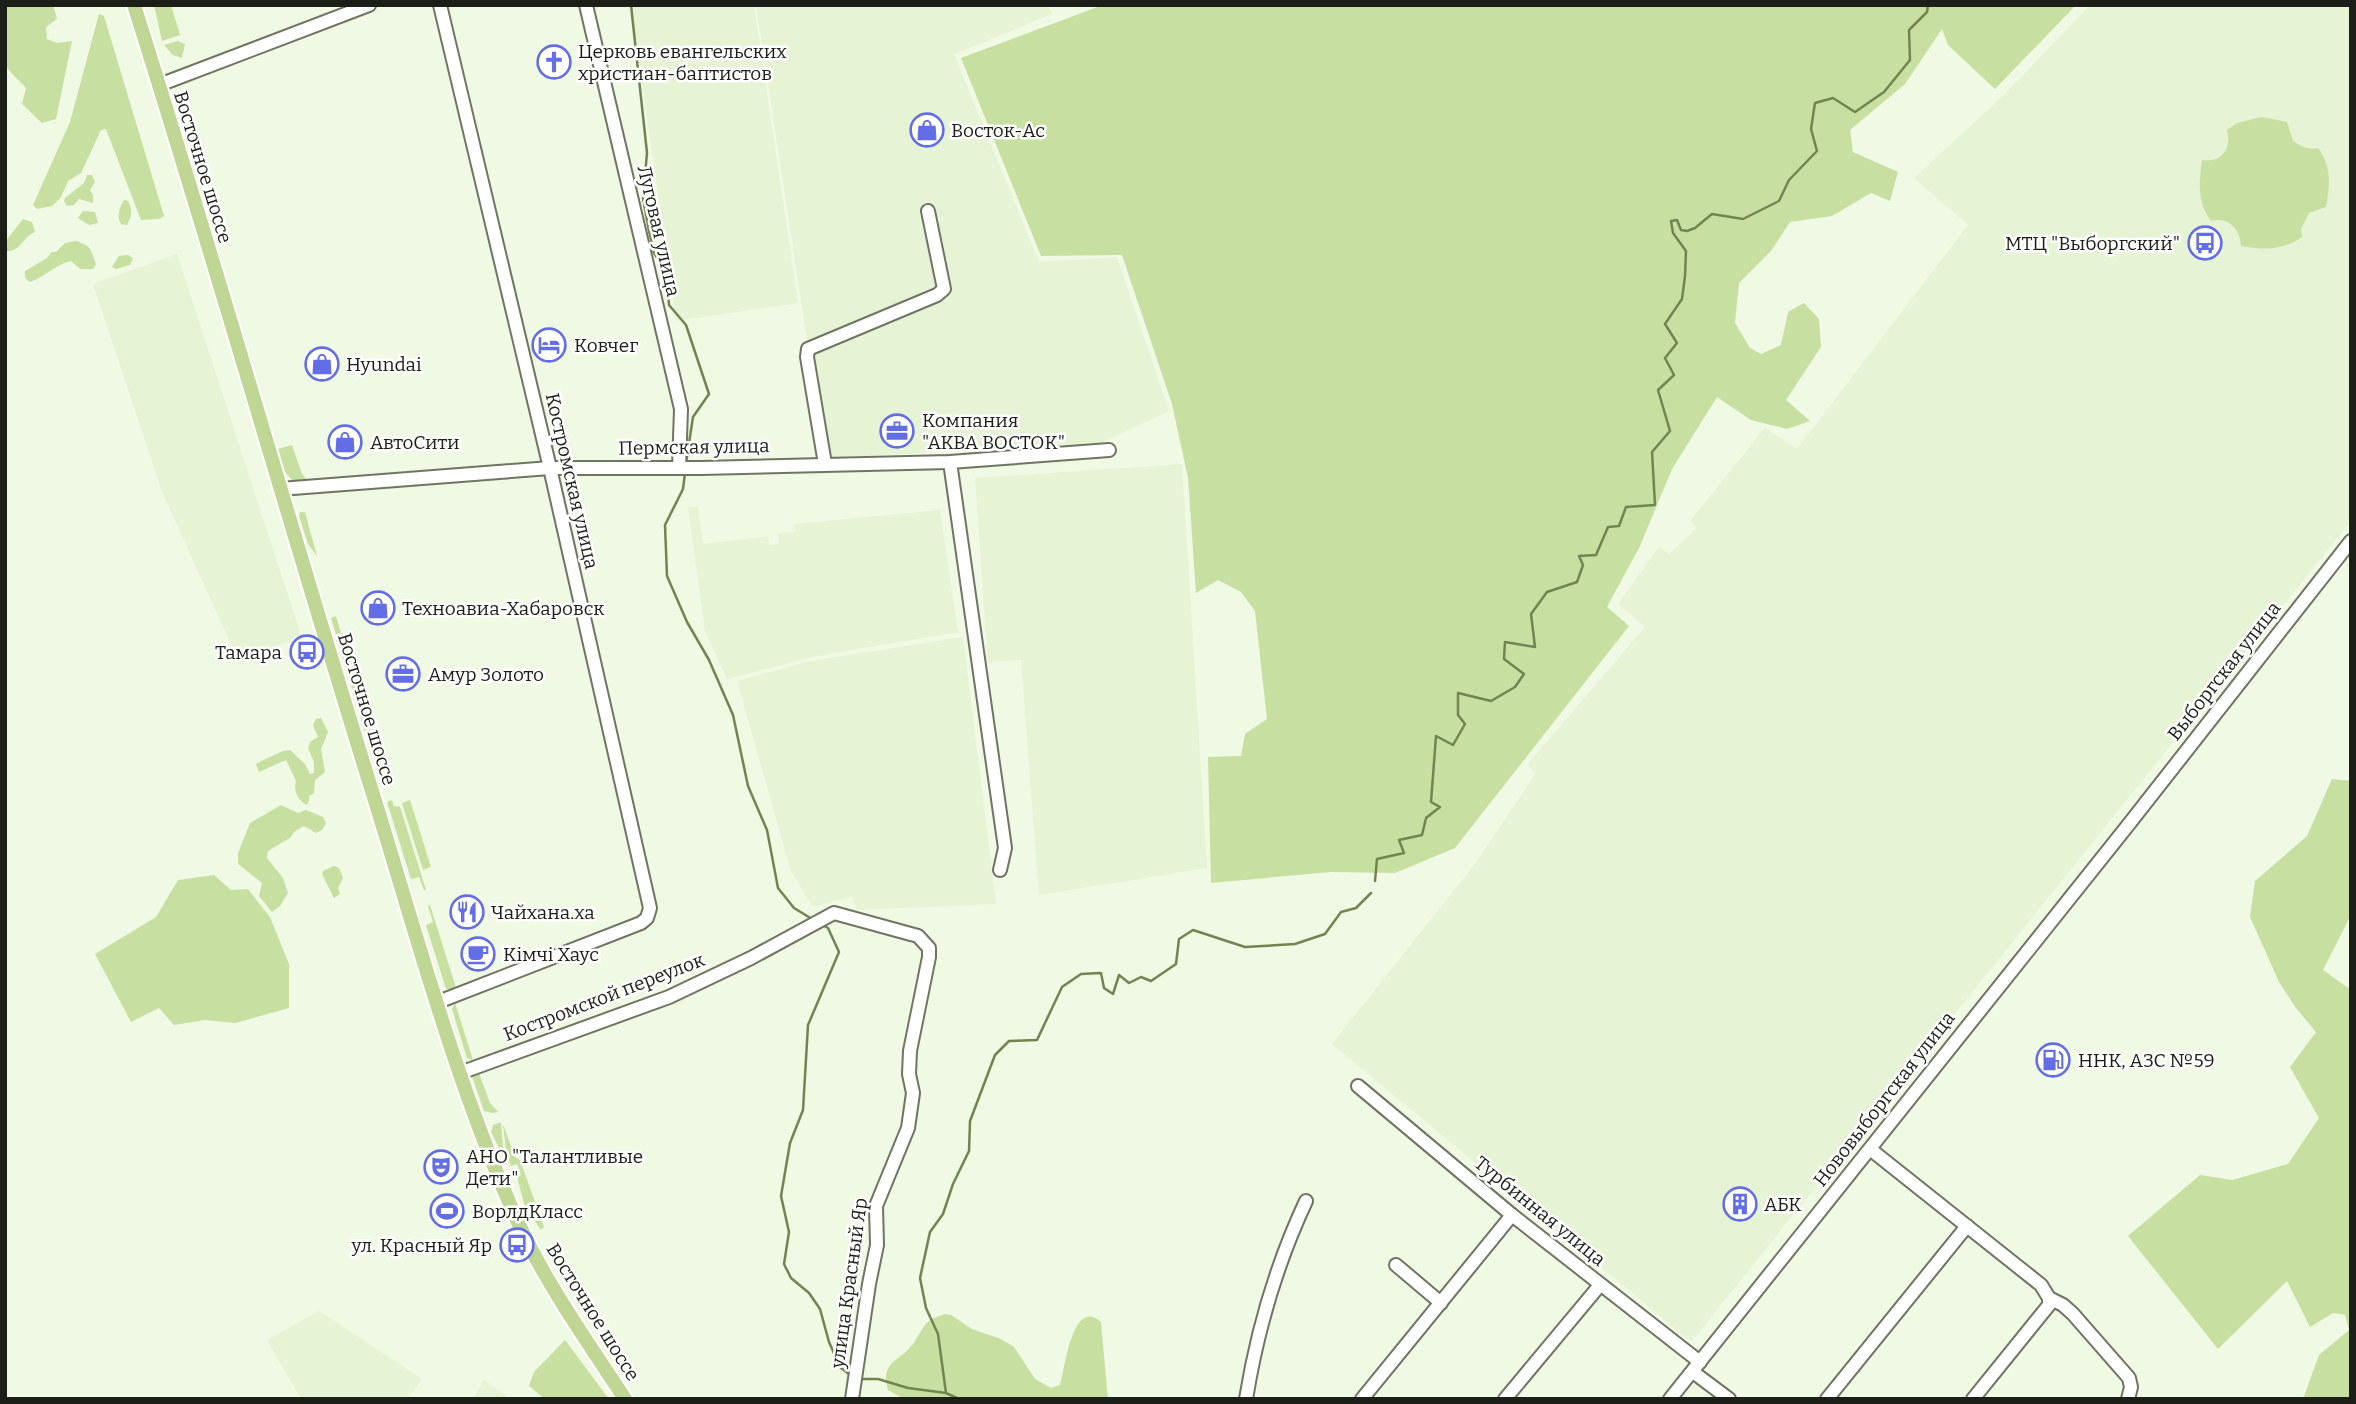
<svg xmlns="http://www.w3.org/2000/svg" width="2356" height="1404" font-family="Bitter,serif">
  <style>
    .built { fill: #e6f3d5 }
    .green { fill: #c7e0a1 }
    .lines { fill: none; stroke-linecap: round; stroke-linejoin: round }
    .stream { stroke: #728452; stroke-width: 2.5 }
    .minor-casing { stroke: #6e7663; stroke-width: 16 }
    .major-casing { stroke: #fff; stroke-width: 18 }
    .minor { stroke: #fff; stroke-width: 12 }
    .major { stroke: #bfd695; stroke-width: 14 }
    .labels { text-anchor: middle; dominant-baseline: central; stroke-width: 5; stroke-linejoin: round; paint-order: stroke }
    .poi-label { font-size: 19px; fill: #1c1f17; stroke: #fff; text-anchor: start }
    .street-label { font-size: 19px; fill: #1c1f17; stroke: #fff }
  </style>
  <rect width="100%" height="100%" fill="#f0f9e3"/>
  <!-- built -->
  <g class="built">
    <polygon points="631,5 754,5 798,303 676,321"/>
    <polygon points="756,5 1048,5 1052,14 954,54 1039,262 1117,257 1169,411 1101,443 825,458"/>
    <polygon points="2090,5 2351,5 2351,521 1691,1342 1332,1044 1475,864 1536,773 1527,765 1645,627 1618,604 1659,547 1669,554 1697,528 1690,521 1765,428 1797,449 1968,225 1914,178 2004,95"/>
    <polygon points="177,254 301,635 240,664 162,492 93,284"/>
    <polygon points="1182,464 1207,868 1039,895 1021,660 988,662 975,478"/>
    <polygon points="688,507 698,507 703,544 768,536 769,545 779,544 778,534 796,532 794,524 940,510 958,632 817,656 727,679 705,631"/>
    <polygon points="963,637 996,904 857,910 852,897 812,906 791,871 737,681 810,661"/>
    <polygon points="319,1311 422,1379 408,1399 301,1399 267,1340"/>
    <polygon points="484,1380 511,1399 473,1399"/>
  </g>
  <!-- green -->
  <g class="green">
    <path d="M5,5h48l4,14 -11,8 1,12 10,4 15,-2 -16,78 -14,4 -20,-19 4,-16c-7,-9 -18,-15 -21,-26 -3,-13 0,-42 0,-57z"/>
    <polygon points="154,5 171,5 180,35 162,41"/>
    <polygon points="1103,5 2076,5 1995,89 1948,45 1942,29 1905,84 1850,130 1853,152 1898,172 1890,201 1871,193 1832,216 1790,222 1771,251 1739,283 1735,323 1750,348 1761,354 1781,345 1788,312 1804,303 1819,319 1821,347 1786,400 1810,421 1787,429 1751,420 1717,397 1672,469 1640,546 1607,607 1629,626 1455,848 1395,873 1331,872 1211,883 1208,757 1241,756 1245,734 1267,719 1255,611 1241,592 1218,580 1196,593 1188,478 1172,404 1122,255 1041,256 961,58"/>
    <polygon points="99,14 104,16 164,216 159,219 141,220 106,129 101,130 81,173 68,181 61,197 52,206 37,209 33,205 70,122"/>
    <polygon points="178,41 185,44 182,58 173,55 164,45"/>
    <path d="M2262,117l25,5 6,19c9,6 15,9 25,7 14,18 12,38 8,59l-17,6 -8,16 1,8c-20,14 -38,13 -61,9 -1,-17 -12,-30 -30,-25 -14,-19 -12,-38 -9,-61 20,3 30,-12 25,-30l10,-7z"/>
    <polygon points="87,175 92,175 95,182 90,190 93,195 93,203 79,199 74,205 67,206 64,201 65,198 84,183"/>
    <path d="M124,200l4,1c5,10 4,14 -1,24l-6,-1c-5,-7 -1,-18 3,-24z"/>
    <polygon points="83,211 95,212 98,223 89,225 78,218"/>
    <path d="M23,219l9,3 3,10c-13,5 -13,20 -30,19v-9z"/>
    <path d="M76,241c17,6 14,8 20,23l-3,5h-13l-9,-8c-15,3 -26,16 -41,21l-5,-4v-7l22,-13 5,-6h4l9,-9z"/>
    <polygon points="128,255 133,258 130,265 116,269 112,267 119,256"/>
    <polygon points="292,445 302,474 307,480 305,481 292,480 285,472 278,449"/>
    <polygon points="300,512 305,512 317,556 308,544 299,516"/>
    <polygon points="336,616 370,731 369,732 365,732 331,618"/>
    <path d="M321,718l7,14 -7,17 4,23 -10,8 -1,13 -5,3v5l-2,4c-9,-4 -14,-15 -11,-24l-10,-21 -27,12 -3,-7 1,-2 26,-12 7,-1 15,14 5,10 4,-1v-11l-6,-14 2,-6 8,-5 -5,-12 3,-6z"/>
    <polygon points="2332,779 2351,781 2351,915 2323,970 2351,990 2351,1399 2303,1399 2319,1355 2349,1330 2345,1315 2333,1313 2310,1327 2287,1281 2218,1349 2128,1236 2200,1175 2232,1180 2288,1164 2319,1118 2290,1067 2316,1032 2296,1008 2279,982 2250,917 2255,881 2307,836"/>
    <polygon points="392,800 394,806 400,807 426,890 424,890 419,877 411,879 387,802"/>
    <polygon points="410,800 431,867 423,870 402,803"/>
    <polygon points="281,805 298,813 306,810 323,817 326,823 322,830 316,833 304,826 294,832 290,838 268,851 267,858 283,878 288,893 280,906 272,912 259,896 262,883 238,864 238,853 250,823"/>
    <polygon points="334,866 339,868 343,878 338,888 340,894 334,898 322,874 323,871"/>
    <polygon points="214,875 231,890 248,889 270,917 289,964 289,1008 235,1023 205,1020 174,1025 159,1008 131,1022 95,954 156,917 178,880"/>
    <polygon points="430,905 457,991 446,989 426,925 433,922 428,906"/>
    <polygon points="455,1003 473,1060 467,1058 452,1009"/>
    <polygon points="479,1073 490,1103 498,1112 493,1113 484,1111 472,1076"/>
    <polygon points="499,1123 501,1123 504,1158 491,1132 493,1125"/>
    <polygon points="503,1124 515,1157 520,1160 544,1227 541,1230 525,1207 517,1177 521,1175 517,1164 511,1166 506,1151"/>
    <path d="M945,1314l6,1 21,14 29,10 13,8 21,32 16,9 9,-3c5,-15 12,-89 41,-63l7,77h-204l-16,-9c-8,-30 11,-27 25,-46 12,-17 9,-23 32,-30z"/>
    <polygon points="565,1340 609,1399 545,1399 529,1386 534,1372"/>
  </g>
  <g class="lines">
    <!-- stream -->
    <g class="stream">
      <polyline points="631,5 647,153 643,198 649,231 654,253 666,271 669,305 686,325 709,394 693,417 686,463"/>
      <polyline points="685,473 683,489 665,525 667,576 687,622 709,660 733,715 748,786 767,830 778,888 794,908 812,919"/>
      <polyline points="1375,881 1377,859 1404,853 1399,840 1422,835 1426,818 1440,807 1431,802 1436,736 1453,745 1465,724 1458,715 1458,693 1491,701 1515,687 1524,674 1504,659 1505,642 1535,647 1531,614 1547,592 1577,582 1583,565 1579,556 1596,555 1608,527 1619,526 1626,507 1655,505 1652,452 1670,431 1658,390 1674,375 1665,358 1677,343 1665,324 1682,299 1685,276 1686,251 1673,233 1671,221 1677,220 1681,230 1687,231 1695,228 1712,214 1743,219 1779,201 1789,180 1817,151 1811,129 1815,103 1833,98 1855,112 1884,92 1910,60 1909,30 1927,12 1928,5"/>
      <polyline points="821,924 828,928 839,952 808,1025 803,1110 790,1143 781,1196 789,1232 784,1264 791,1278 809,1293 820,1309 829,1342 840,1367 850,1375"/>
      <polyline points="859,1379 878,1379 908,1388 946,1393"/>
      <polyline points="959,1399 946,1393 938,1334 926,1308 920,1278 930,1232 943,1214 953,1184 969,1151 970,1121 995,1055 1009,1041 1037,1040 1062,987 1081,974 1101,973 1104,988 1113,994 1119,975 1129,983 1141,977 1151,981 1176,964 1179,939 1193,930 1245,947 1295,944 1325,934 1341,912 1356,908 1371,893"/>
    </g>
    <defs>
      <g id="minor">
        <polyline points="586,5 681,409 679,468"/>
        <polyline points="159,85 369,5"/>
        <polyline points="950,462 1005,848 1000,870"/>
        <polyline points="825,464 807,357 808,349 937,295 944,289 928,211"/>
        <polyline points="280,489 550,468 701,468 950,462 1109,450"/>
        <polyline points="438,1002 641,923 647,918 650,908 550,468 440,5"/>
        <polyline points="460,1073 669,997 751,958 834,913 918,936 929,948 929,957 910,1051 909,1074 913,1093 908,1128 876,1206 877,1245 869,1284 852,1399"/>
        <polyline points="1358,1086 1512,1215 1700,1362"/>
        <polyline points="1870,1149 2041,1285 2049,1298 2049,1305 1973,1399"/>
        <polyline points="1396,1265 1441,1303"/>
        <polyline points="2049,1298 2063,1305 2073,1314 2129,1378 2131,1387 2128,1399"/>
        <polyline points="1693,1372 1729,1399"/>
        <path d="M1246,1399c11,-68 31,-136 60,-198"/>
        <polyline points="1362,1399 1512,1215"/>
        <polyline points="1505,1399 1600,1285"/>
        <polyline points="1670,1399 2129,824 2351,541"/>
        <polyline points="1827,1399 1967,1226"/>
      </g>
      <path id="major" d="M134,5c81,256 154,514 233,770 47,149 86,303 150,445 29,64 70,121 108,179"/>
    </defs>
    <!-- minor casing -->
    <use href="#minor" class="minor-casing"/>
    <!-- major casing -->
    <use href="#major" class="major-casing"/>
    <!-- minor -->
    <use href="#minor" class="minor"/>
    <!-- major -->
    <use href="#major" class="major"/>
  </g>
  <!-- icons -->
  <defs>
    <symbol id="church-ring" viewBox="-11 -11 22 22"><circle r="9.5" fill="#fff" stroke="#636ee6" stroke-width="1.5"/><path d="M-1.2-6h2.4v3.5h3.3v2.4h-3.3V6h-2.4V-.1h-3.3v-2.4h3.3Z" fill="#636ee6"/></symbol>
    <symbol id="shop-ring" viewBox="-11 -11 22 22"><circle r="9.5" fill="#fff" stroke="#636ee6" stroke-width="1.5"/><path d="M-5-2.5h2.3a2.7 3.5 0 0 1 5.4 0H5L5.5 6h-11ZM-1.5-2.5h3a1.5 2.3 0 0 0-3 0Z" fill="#636ee6"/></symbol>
    <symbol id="bus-ring" viewBox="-11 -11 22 22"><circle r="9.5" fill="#fff" stroke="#636ee6" stroke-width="1.5"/><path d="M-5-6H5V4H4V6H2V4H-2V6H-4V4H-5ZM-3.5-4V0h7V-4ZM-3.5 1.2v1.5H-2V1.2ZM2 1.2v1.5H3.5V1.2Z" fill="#636ee6"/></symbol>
    <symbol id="hotel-ring" viewBox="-11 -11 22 22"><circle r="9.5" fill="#fff" stroke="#636ee6" stroke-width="1.5"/><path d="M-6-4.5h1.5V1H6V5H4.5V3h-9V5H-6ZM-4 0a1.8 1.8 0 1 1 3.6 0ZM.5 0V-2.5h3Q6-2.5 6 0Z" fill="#636ee6"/></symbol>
    <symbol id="office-ring" viewBox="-11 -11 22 22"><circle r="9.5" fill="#fff" stroke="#636ee6" stroke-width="1.5"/><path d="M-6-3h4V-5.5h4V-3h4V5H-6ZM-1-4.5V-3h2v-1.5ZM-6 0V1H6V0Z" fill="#636ee6"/></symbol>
    <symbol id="restaurant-ring" viewBox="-11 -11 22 22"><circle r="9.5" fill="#fff" stroke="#636ee6" stroke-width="1.5"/><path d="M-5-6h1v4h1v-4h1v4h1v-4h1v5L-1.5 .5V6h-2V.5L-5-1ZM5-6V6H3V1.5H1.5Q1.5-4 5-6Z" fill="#636ee6"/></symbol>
    <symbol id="cafe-ring" viewBox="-11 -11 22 22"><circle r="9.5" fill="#fff" stroke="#636ee6" stroke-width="1.5"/><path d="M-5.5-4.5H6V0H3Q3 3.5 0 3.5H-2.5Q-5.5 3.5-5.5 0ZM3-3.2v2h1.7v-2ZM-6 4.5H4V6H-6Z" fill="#636ee6"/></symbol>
    <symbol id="fuel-ring" viewBox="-11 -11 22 22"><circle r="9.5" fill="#fff" stroke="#636ee6" stroke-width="1.5"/><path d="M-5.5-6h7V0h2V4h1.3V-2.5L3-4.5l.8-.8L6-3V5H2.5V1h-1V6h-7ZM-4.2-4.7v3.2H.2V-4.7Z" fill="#636ee6"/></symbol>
    <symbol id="theatre-ring" viewBox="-11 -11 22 22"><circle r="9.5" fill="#fff" stroke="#636ee6" stroke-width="1.5"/><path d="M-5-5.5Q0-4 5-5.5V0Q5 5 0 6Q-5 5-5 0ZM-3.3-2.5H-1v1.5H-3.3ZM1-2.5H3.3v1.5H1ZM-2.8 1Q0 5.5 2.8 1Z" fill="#636ee6"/></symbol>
    <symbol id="building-ring" viewBox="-11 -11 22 22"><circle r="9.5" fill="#fff" stroke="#636ee6" stroke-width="1.5"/><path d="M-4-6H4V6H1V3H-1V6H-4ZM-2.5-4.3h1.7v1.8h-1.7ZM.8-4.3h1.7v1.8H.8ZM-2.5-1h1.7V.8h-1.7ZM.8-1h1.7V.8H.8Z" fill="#636ee6"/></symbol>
    <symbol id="stadium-ring" viewBox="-11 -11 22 22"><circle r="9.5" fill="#fff" stroke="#636ee6" stroke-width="1.5"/><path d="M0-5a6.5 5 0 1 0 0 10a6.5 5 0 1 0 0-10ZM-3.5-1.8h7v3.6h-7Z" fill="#636ee6"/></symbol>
  </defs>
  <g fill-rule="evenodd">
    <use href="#church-ring" x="535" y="43" width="38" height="38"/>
    <use href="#shop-ring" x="908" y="111" width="38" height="38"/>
    <use href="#bus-ring" x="2186" y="224" width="38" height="38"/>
    <use href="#hotel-ring" x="530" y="326" width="38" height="38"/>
    <use href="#shop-ring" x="303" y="345" width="38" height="38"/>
    <use href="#office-ring" x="878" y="412" width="38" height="38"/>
    <use href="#shop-ring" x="326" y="423" width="38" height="38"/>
    <use href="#shop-ring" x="359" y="589" width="38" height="38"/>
    <use href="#bus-ring" x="288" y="633" width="38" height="38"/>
    <use href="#office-ring" x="384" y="655" width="38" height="38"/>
    <use href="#restaurant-ring" x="448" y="893" width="38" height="38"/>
    <use href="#cafe-ring" x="459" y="935" width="38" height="38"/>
    <use href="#fuel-ring" x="2034" y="1041" width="38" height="38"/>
    <use href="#theatre-ring" x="422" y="1148" width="38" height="38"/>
    <use href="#building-ring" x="1721" y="1185" width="38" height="38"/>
    <use href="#stadium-ring" x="428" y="1192" width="38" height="38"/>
    <use href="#bus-ring" x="498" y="1226" width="38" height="38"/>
  </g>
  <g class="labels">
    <!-- poi labels -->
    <g class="poi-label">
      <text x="578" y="51">Церковь евангельских<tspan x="578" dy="22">христиан-баптистов</tspan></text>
      <text x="951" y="130">Восток-Ас</text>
      <text x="2180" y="243" text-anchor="end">МТЦ "Выборгский"</text>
      <text x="574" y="345">Ковчег</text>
      <text x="346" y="364">Hyundai</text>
      <text x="922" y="420">Компания<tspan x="922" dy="22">"АКВА ВОСТОК"</tspan></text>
      <text x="370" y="442">АвтоСити</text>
      <text x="402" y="608">Техноавиа-Хабаровск</text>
      <text x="282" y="652" text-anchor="end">Тамара</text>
      <text x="428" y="674">Амур Золото</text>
      <text x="491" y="912">Чайхана.ха</text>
      <text x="503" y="954">Кiмчi Хаус</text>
      <text x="2078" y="1060">ННК, АЗС №59</text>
      <text x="466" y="1156">АНО "Талантливые<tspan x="466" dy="22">Дети"</tspan></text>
      <text x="1764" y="1204">АБК</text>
      <text x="472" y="1211">ВорлдКласс</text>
      <text x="492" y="1245" text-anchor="end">ул. Красный Яр</text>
    </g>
    <!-- street labels -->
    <g class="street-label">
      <text transform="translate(203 167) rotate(73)">Восточное шоссе</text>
      <text transform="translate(659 231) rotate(77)">Луговая улица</text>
      <text transform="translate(694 447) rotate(-1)">Пермская улица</text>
      <text transform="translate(572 481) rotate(77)">Костромская улица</text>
      <text transform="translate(2224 671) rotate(-52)">Выборгская улица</text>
      <text transform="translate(367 709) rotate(73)">Восточное шоссе</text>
      <text transform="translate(604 997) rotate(-21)">Костромской переулок</text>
      <text transform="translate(1884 1099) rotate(-52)">Нововыборгская улица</text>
      <text transform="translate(1540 1211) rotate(39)">Турбинная улица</text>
      <text transform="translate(849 1283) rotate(-82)">улица Красный Яр</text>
      <text transform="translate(593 1312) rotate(58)">Восточное шоссе</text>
    </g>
  </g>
  <!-- border -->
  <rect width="2356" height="1404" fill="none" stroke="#1c1f17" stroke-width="14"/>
</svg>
